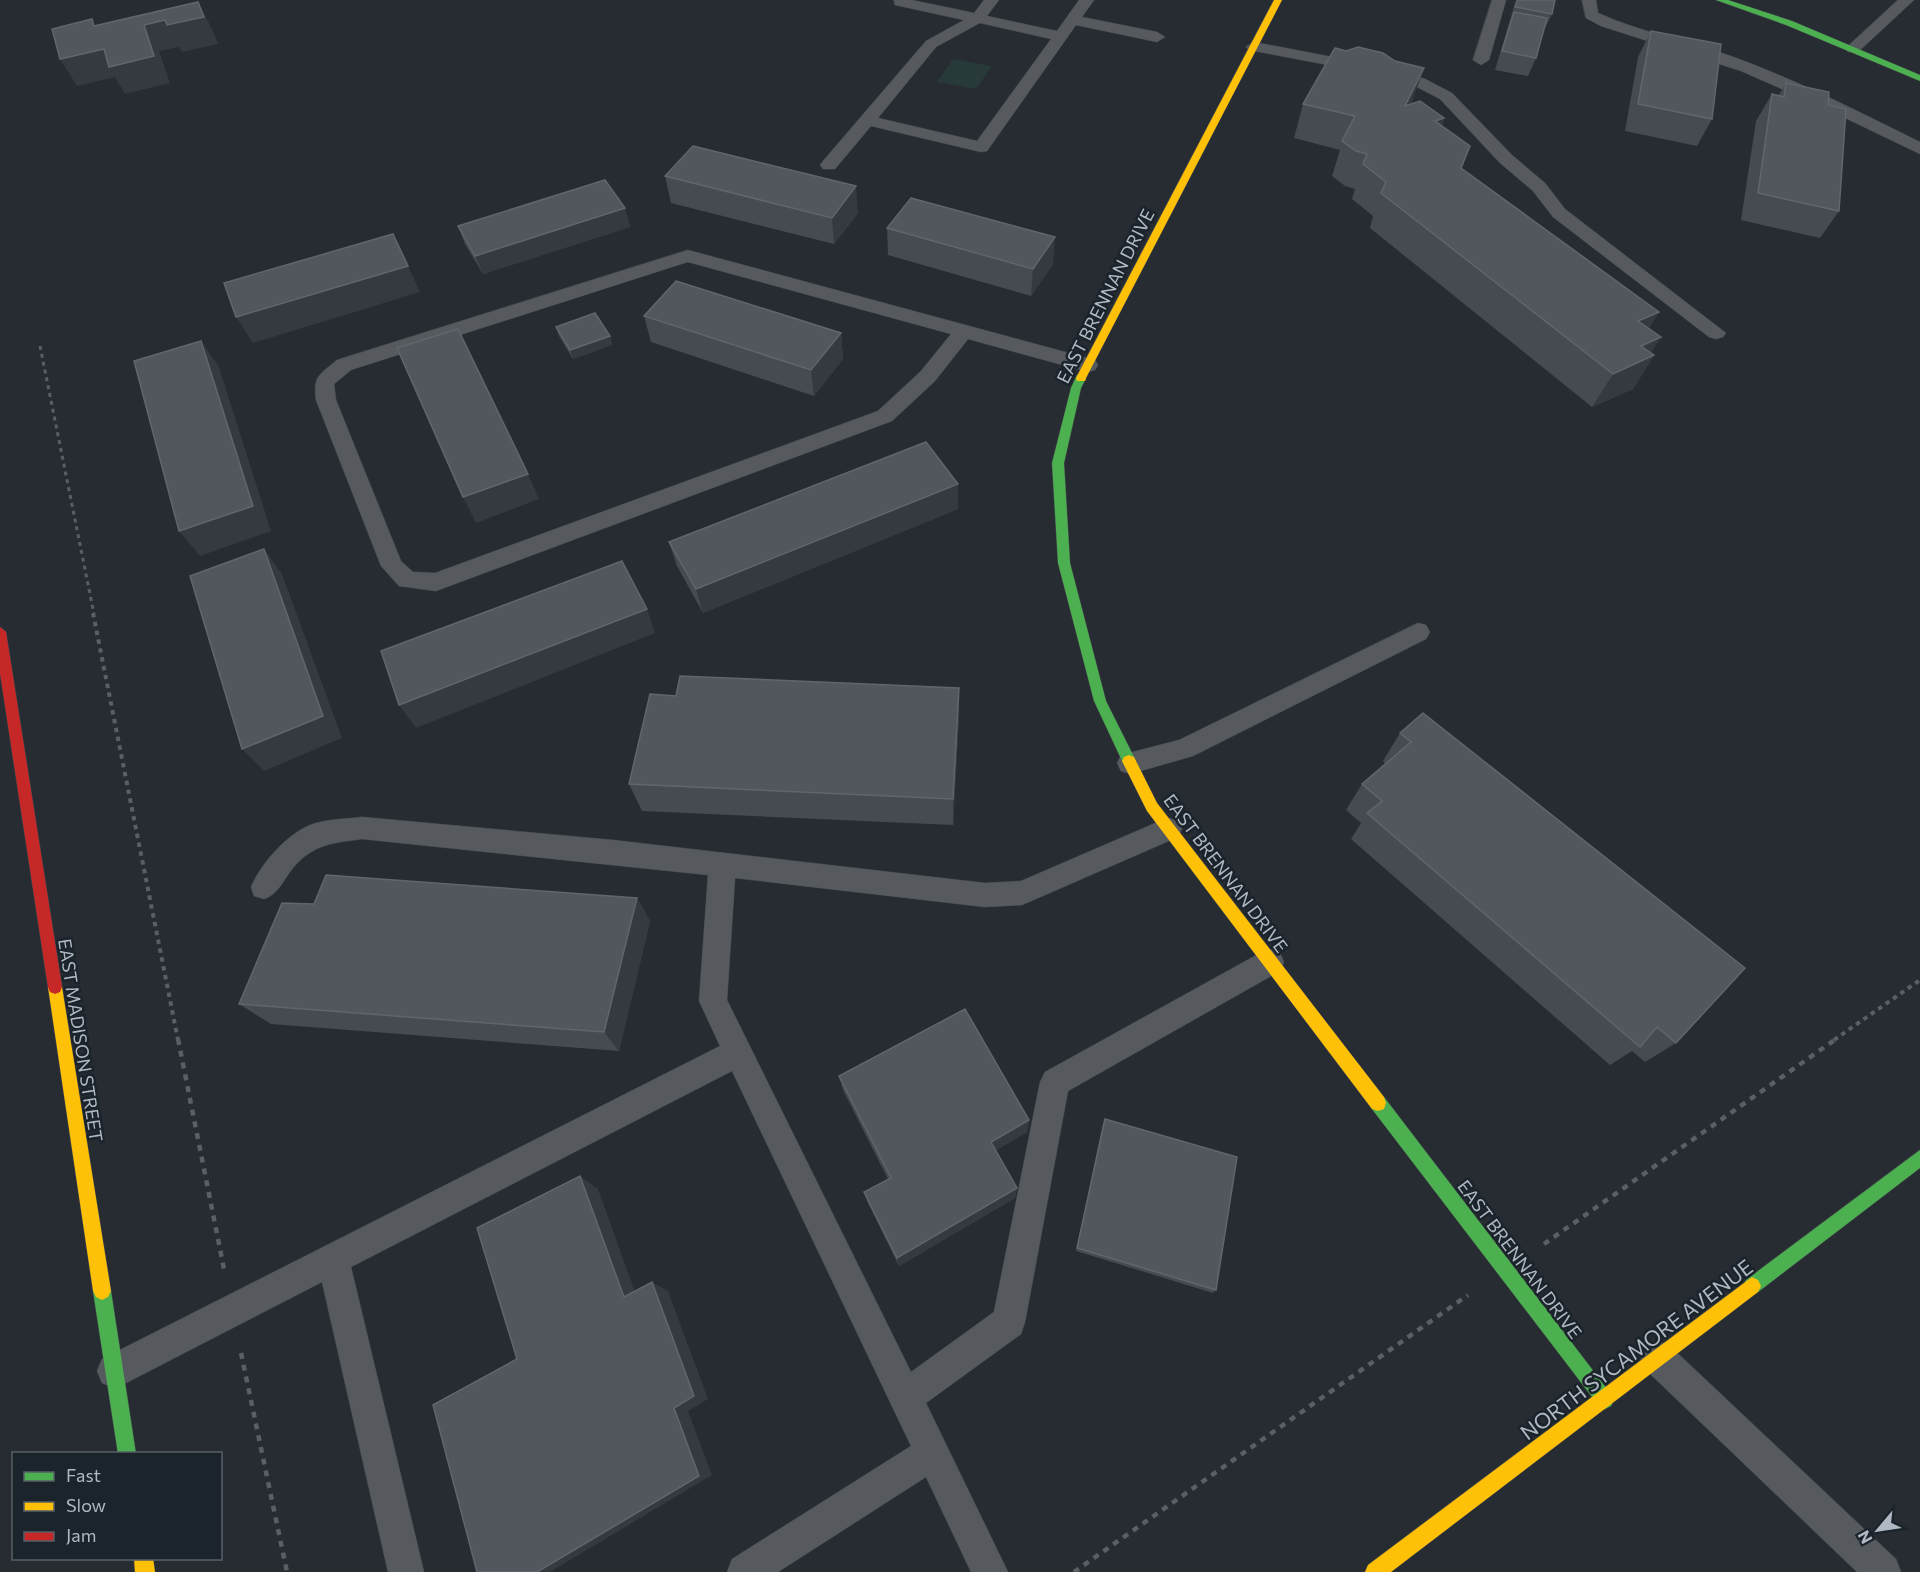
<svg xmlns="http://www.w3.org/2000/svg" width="1920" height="1572" font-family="Commissioner,sans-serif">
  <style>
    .green { fill: #283939 }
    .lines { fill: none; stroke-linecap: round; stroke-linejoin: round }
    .lane-casing { stroke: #44484c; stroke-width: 1 }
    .fast-casing { stroke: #44484c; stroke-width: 1 }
    .slow-casing { stroke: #44484c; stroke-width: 1 }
    .jam-casing { stroke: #44484c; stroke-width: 1 }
    .path-far2 { stroke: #5a5f64; stroke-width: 3; stroke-dasharray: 4 4; stroke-linecap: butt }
    .path-far1 { stroke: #5a5f64; stroke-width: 4; stroke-dasharray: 4.5 4.5; stroke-linecap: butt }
    .path { stroke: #5a5f64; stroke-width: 4.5; stroke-dasharray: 6 6; stroke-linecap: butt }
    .lane { fill: #565a5f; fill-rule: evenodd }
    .fast { fill: #4caf50; fill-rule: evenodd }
    .slow { fill: #ffc107; fill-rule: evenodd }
    .jam { fill: #c62828; fill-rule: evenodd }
    .wall { fill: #464b51 }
    .shaded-wall { fill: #343a3f }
    .building { fill: #51575d; stroke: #60666d; stroke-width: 1.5 }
    .labels { text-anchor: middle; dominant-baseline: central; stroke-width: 5; stroke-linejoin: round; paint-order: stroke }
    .street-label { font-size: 18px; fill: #b0b9c3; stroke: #1b232b }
    .near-street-label { font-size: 21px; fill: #b0b9c3; stroke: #1b232b }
  </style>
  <rect width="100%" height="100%" fill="#262c31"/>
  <!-- green -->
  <polygon class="green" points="953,59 958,60 992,66 976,89 937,82"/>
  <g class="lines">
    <defs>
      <g id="lane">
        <path d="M894,0h18l62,13 10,-13h15l-12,16 70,15 22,-31h15l-12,17 75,15 8,5 -8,5 -81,-17 -89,126 -6,1 -110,-26 -36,43h-12l-3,-4 3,-4 103,-120 38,-21 -69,-15zM980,23l71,16 -74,102 -99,-23 58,-71z"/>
        <polygon points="1492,0 1506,0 1489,60 1481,65 1473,60"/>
        <path d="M1582,0h14l2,13c42,19 87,27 130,42 67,24 129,56 192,87v12l-104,-50 -75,-33 -140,-45 -15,-8z"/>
        <polygon points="1898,0 1914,0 1858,52 1848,52 1845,49 1848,46"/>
        <polygon points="1254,42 1395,69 1425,79 1452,93 1512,155 1545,183 1565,209 1726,333 1723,337 1716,339 1709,337 1553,217 1533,191 1500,163 1440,99 1413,85 1386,76 1249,50 1246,47"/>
        <path d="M688,250l407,110 3,5 -3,5 -7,2 -120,-33 -33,42 -43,40 -448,167 -8,3 -37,-5 -18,-20 -65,-166c-3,-24 3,-25 21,-40zM688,262l263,72 -30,37 -43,40 -443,162 -22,-1 -12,-11 -65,-161 -2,-16 17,-14z"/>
        <polygon points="1418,623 1426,625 1430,632 1426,639 1193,756 1130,774 1121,771 1117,763 1121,755 1179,740"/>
        <path d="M362,817l251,23 372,43 36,-2 139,-60 9,-3 9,3 4,8 -4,8 -156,68 -37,2 -250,-29 -8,122 184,372 83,-60 46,-230 5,-10 215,-119 10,-4 10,4 4,9 -4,9 -212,120 -43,231 -4,12 -95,69 82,169h-37l-45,-95 -148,95h-51l5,-13 179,-113 -179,-375 -381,196 73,305h-36l-66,-290 -196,101 -12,5 -12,-5 -5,-12 5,-12 618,-313 -21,-45 9,-126 -346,-36c-29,4 -49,5 -69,29 -10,12 -14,26 -29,31l-10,-3 -3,-9c10,-24 39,-57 65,-64 14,-4 31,-4 46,-6z"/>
        <polygon points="1658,1341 1670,1346 1896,1559 1901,1572 1857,1572 1646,1370 1641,1358 1646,1346"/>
      </g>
      <g id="fast">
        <polygon points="1716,0 1728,0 1792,21 1920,75 1920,81 1786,25"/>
        <polygon points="1081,374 1086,378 1081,388 1064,463 1070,563 1106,701 1136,761 1134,765 1124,765 1094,701 1058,563 1052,463 1071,388 1077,375"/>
        <polygon points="1378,1095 1384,1097 1611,1394 1614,1400 1611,1406 1605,1409 1599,1406 1372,1109 1370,1103 1372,1097"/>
        <polygon points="1920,1150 1920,1168 1758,1292 1752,1295 1746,1292 1743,1286 1746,1280"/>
        <polygon points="102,1282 108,1285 111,1291 136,1454 118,1454 93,1291 96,1285"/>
      </g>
      <g id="slow">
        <polygon points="1274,0 1282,0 1086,378 1085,381 1077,381 1076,378"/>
        <polygon points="1129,755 1134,757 1157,803 1384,1097 1386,1103 1384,1109 1378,1111 1372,1109 1147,811 1122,761 1124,757"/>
        <polygon points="55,980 60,982 62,987 111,1291 108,1297 102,1300 96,1297 93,1291 48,987 50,982"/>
        <polygon points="1752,1277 1758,1280 1761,1286 1758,1292 1391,1572 1365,1572 1368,1565"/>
        <polygon points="134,1558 153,1558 155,1572 135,1572"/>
      </g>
      <polygon id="jam" points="0,627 6,632 62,987 60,992 55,994 50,992 48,987 0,673"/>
    </defs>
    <!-- lane casing -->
    <use href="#lane" class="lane-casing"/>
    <!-- fast casing -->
    <use href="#fast" class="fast-casing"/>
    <!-- slow casing -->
    <use href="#slow" class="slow-casing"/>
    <!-- jam casing -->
    <use href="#jam" class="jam-casing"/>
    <!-- path-far2 -->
    <polyline class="path-far2" points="40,346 94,614"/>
    <!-- path-far1 -->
    <g class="path-far1">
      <polyline points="93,613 178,1040"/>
      <polyline points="1834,1040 1920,980"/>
    </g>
    <!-- path -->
    <g class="path">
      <polyline points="178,1039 224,1269"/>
      <polyline points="1544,1244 1836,1039"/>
      <polyline points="241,1353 287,1572"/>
      <polyline points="1074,1572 1468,1295"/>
    </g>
    <!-- lane -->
    <use href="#lane" class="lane"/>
    <!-- fast -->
    <use href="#fast" class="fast"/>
    <!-- slow -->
    <use href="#slow" class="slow"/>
    <!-- jam -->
    <use href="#jam" class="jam"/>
  </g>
  <!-- wall -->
  <g class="wall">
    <polygon points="1516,0 1555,0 1552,14 1543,32 1536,58 1528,76 1495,70"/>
    <polygon points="1651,31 1712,119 1697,146 1625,131 1638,57"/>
    <polygon points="1786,83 1828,105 1839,211 1820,238 1741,220 1756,121 1772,94 1778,96"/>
    <polygon points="1303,104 1411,104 1444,118 1442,126 1470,146 1462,168 1649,329 1651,353 1654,355 1633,389 1592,407 1370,228 1373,216 1352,199 1355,189 1345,186 1332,176 1340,150 1294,138"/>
    <polygon points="665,176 858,213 834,244 671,203"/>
    <polygon points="625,208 630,227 483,274 465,244 458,226"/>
    <polygon points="887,228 1053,264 1031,296 888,255"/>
    <polygon points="644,316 841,333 843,359 814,396 651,342"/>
    <polygon points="556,327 610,336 612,345 573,359 559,336"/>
    <polygon points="958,509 703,613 677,566 669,542"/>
    <polygon points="1423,713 1676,1043 1645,1062 1632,1051 1610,1065 1351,839 1361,823 1346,810 1362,784 1386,764 1383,761 1400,733"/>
    <polygon points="959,717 953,825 642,811 629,784"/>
    <polygon points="637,898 650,921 619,1051 271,1024 239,1004"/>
    <polygon points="839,1076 1029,1120 1027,1132 996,1150 1017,1188 1015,1198 899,1266 868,1203 864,1192 888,1179 843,1090"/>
    <polygon points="1105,1119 1216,1290 1213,1293 1076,1251 1103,1123"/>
  </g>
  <!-- shaded-wall -->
  <g class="shaded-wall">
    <polygon points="198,2 212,29 218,44 182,52 179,47 159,51 170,83 125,94 115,77 77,86 60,59 104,49 144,25"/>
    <polygon points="1424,68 1412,102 1393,140 1405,106"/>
    <polygon points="1444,118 1432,152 1435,121"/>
    <polygon points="856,186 858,213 834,244 832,218"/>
    <polygon points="625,208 630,227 483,274 475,256"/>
    <polygon points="1055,237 1053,264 1031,296 1033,269"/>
    <polygon points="408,266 420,292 253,343 236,317"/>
    <polygon points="1659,312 1639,346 1638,321"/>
    <polygon points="841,333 843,359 814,396 811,370"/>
    <polygon points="610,336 612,345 573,359 570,350"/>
    <polygon points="1661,337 1648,358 1654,355 1633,389 1592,407 1613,374 1641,346"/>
    <polygon points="201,341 219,367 271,531 200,556 179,531"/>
    <polygon points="528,474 539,499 476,523 463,497"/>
    <polygon points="958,484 958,509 703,613 696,589"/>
    <polygon points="264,549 282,574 342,738 264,771 242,749"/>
    <polygon points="647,609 655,633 416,728 399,705"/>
    <polygon points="959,688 959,717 953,825 953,799"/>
    <polygon points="637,898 650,921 619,1051 604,1032"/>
    <polygon points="1029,1120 1027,1132 990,1154 991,1142"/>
    <polygon points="580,1176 598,1189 640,1306 624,1297"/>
    <polygon points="1017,1188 1015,1198 899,1266 897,1258"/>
    <polygon points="652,1282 668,1291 708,1399 688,1411 712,1475 550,1572 537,1572 674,1408"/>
  </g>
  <!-- building -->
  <g class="building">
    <polygon points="1518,0 1555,0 1552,14 1515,7"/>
    <polygon points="198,2 204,17 167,25 165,20 144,25 154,56 109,67 104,49 60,59 52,29 92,19 94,26"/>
    <polygon points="1514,12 1547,18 1536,58 1502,51"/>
    <polygon points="1651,31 1721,44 1712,119 1638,104"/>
    <polygon points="1358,47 1383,53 1395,61 1424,68 1405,106 1420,101 1444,118 1435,121 1470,146 1461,168 1659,312 1638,321 1661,337 1641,346 1654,355 1613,374 1381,193 1386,182 1363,164 1367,154 1356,151 1342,141 1355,116 1303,104 1335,48 1346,51"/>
    <polygon points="1786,83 1829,92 1828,105 1846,109 1839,211 1758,193 1772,94 1784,97"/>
    <polygon points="693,146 856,186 832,218 665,176"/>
    <polygon points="605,180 625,208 475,256 458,226"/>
    <polygon points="911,198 1055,237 1033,269 887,228"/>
    <polygon points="393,234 408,266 236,317 224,283"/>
    <polygon points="676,281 841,333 811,370 644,316"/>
    <polygon points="595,313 610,336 570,350 556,327"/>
    <polygon points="458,329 528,474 463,497 397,348"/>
    <polygon points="201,341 253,506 179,531 134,361"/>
    <polygon points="926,442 958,484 696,589 669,542"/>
    <polygon points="264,549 323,716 242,749 190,576"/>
    <polygon points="622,561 647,609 399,705 381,651"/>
    <polygon points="680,676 959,688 953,799 629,784 650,694 676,696"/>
    <polygon points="1423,713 1745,968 1676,1043 1657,1027 1640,1047 1367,813 1382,801 1362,784 1411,742 1400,733"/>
    <polygon points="326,875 637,898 604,1032 239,1004 282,903 314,904"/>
    <polygon points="965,1009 1029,1120 991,1142 1017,1188 897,1258 864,1192 891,1178 839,1076"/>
    <polygon points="1105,1119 1237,1157 1216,1290 1077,1248"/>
    <polygon points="580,1176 624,1297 652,1282 694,1396 674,1408 699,1476 537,1572 477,1572 433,1405 517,1359 477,1228"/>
  </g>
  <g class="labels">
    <!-- street labels -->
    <g class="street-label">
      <text transform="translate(1105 296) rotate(-63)">EAST BRENNAN DRIVE</text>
      <text transform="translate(1226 873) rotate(53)">EAST BRENNAN DRIVE</text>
      <text transform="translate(81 1040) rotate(81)">EAST MADISON STREET</text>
      <text transform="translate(1520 1259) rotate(53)">EAST BRENNAN DRIVE</text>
    </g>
    <!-- near-street labels -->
    <g class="near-street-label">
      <text transform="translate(1636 1349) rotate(-37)">NORTH SYCAMORE AVENUE</text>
    </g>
  </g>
  <!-- legend -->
  <rect x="12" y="1452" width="210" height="108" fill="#1b232b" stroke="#575f68" stroke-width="1.5"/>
  <rect x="24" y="1472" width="30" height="9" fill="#4caf50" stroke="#575f68" stroke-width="1.5"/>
  <text x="66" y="1482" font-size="18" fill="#b0b9c3">Fast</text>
  <rect x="24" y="1502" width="30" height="9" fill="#ffc107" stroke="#575f68" stroke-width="1.5"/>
  <text x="66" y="1512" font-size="18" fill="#b0b9c3">Slow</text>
  <rect x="24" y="1532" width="30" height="9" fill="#c62828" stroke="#575f68" stroke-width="1.5"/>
  <text x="66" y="1542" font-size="18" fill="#b0b9c3">Jam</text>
  <!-- north arrow -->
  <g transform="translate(1878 1530) rotate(241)" stroke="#1b232b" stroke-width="4.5" paint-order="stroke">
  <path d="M0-4.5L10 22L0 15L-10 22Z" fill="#b0b9c3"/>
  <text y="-9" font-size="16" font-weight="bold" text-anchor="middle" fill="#b0b9c3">N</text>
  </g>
</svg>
